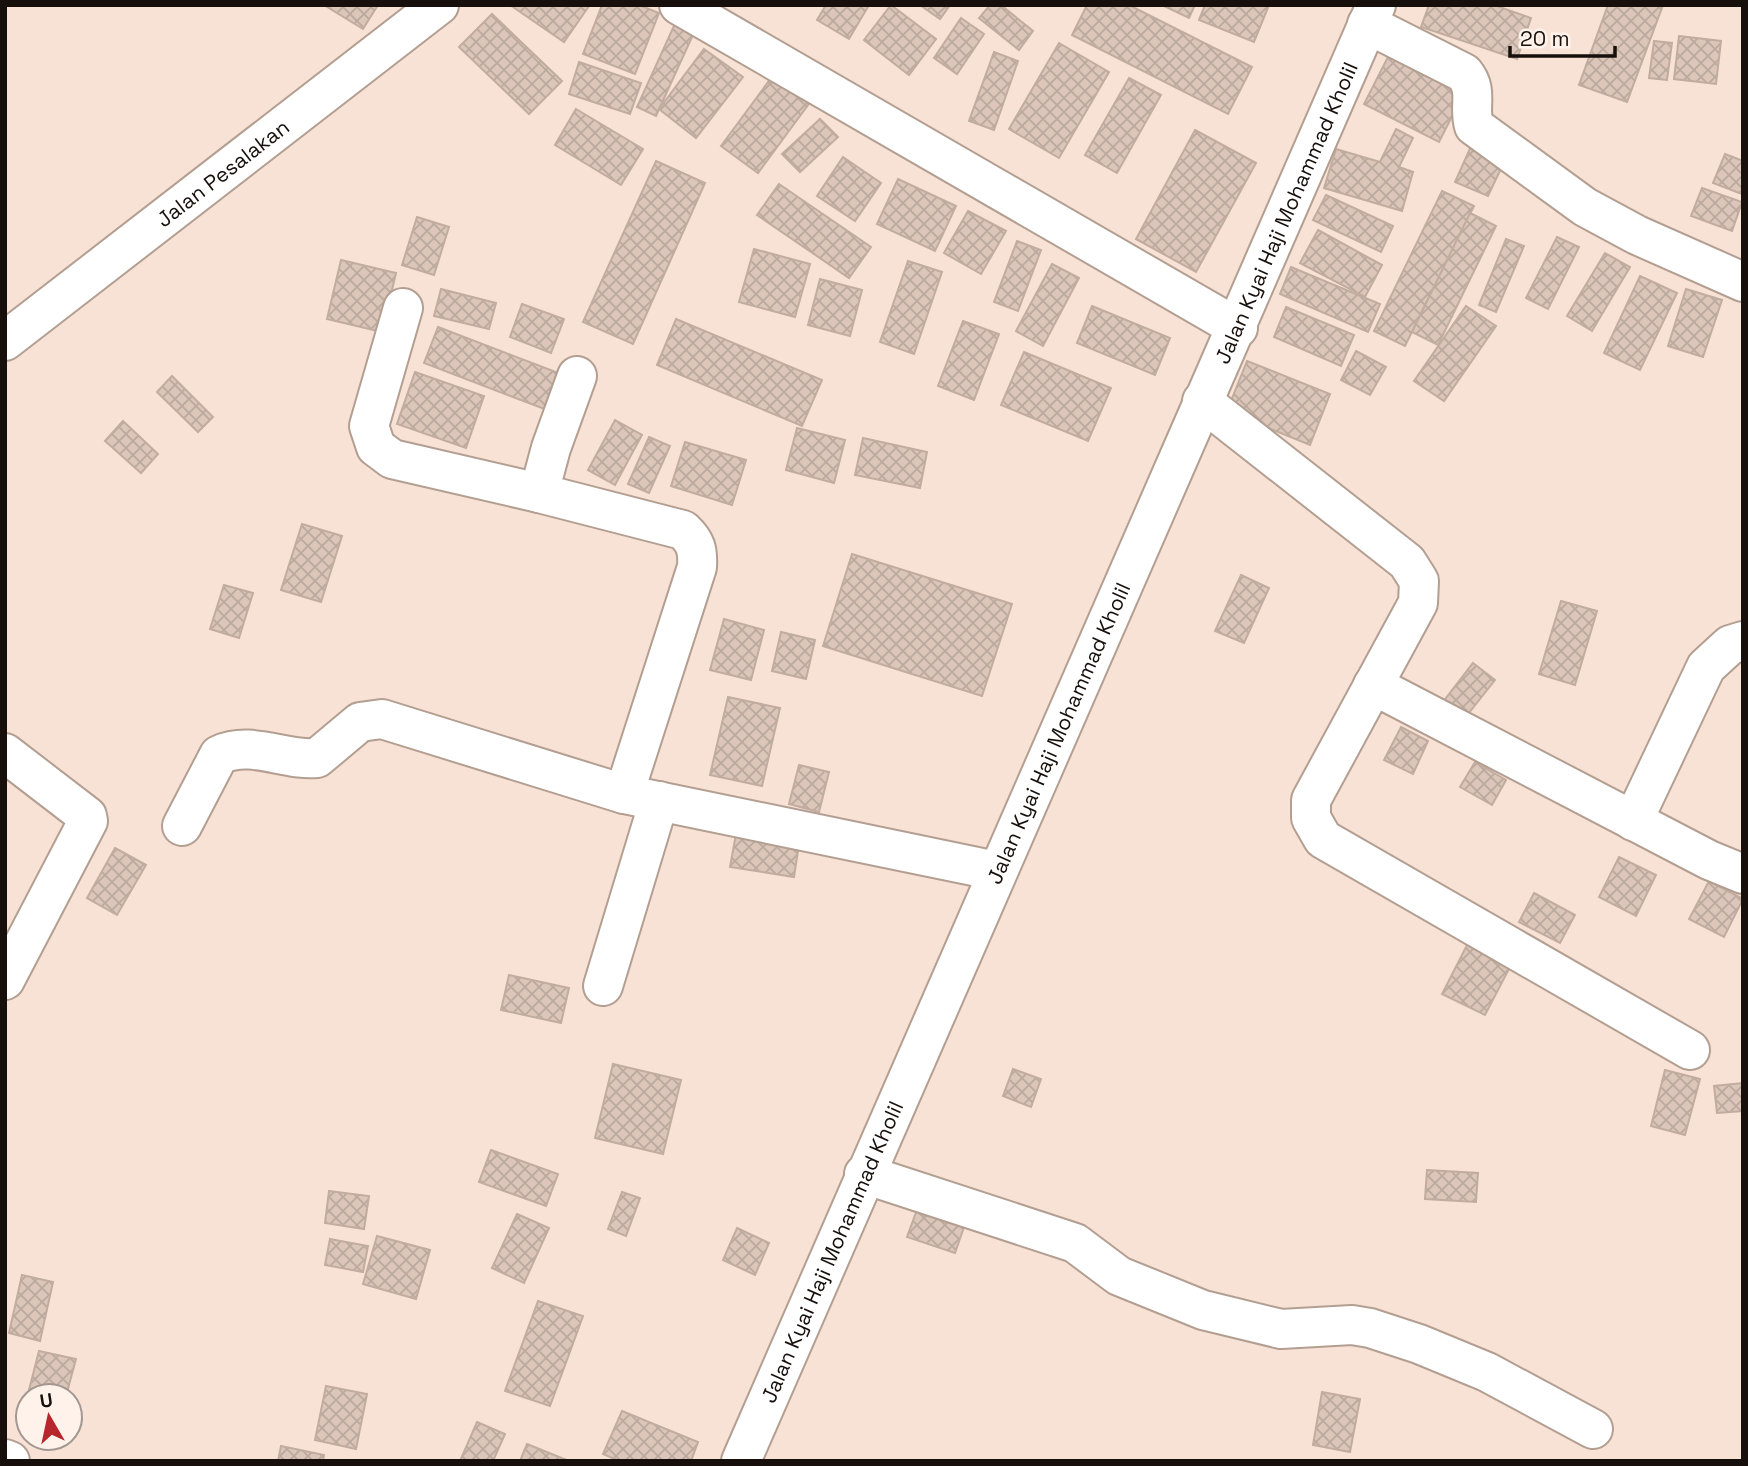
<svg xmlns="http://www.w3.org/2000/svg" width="1748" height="1466" font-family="'Space Grotesk',sans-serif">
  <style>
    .building { fill: url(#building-cross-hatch); stroke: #c1ac9f; stroke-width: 2 }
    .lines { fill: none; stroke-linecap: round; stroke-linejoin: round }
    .minor-casing { stroke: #b39f92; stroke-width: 42 }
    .tertiary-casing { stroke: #b39f92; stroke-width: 42 }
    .secondary-casing { stroke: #b39f92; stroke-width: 42 }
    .minor { stroke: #fff; stroke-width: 38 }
    .tertiary { stroke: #fff; stroke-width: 38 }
    .secondary { stroke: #fff; stroke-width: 38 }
    .labels { text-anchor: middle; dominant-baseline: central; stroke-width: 5; stroke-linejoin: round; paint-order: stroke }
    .street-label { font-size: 21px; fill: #160f0b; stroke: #fff2ea }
  </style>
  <defs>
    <pattern id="building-cross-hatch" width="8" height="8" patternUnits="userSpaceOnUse" patternTransform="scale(1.75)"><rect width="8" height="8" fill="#dbc6b9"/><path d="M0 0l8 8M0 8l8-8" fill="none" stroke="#bba99e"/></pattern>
  </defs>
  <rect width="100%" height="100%" fill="#f8e2d5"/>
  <!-- building -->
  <g class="building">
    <polygon points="324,5 378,5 363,29"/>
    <polygon points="510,5 589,5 589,6 564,42"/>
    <polygon points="602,5 639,5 659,13 635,74 583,54"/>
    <polygon points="826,5 869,5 849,39 817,20"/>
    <polygon points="891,5 936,39 909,75 864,40"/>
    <polygon points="920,5 950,5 940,19"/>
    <polygon points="990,5 1001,5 1033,31 1019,50 979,18"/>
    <polygon points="1087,5 1129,5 1252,67 1228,114 1072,35"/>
    <polygon points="1162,5 1195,5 1189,18"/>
    <polygon points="1205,5 1269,5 1254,42 1199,20"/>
    <polygon points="1429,5 1494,5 1531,18 1517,59 1421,27"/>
    <polygon points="1608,5 1663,5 1627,102 1579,85"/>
    <polygon points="492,14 562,81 529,114 459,47"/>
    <polygon points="678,17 697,26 656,116 637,107"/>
    <polygon points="961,18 984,34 957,74 934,58"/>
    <polygon points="1679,36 1721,41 1716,84 1674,79"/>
    <polygon points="1654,41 1672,43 1667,80 1649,78"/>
    <polygon points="1059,43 1109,72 1059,158 1009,129"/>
    <polygon points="704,49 743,77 696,138 659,109"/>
    <polygon points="1391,51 1466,89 1439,142 1364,104"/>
    <polygon points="994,52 1018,61 994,130 969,121"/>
    <polygon points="579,62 641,83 630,114 569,94"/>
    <polygon points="774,74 811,101 758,173 721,146"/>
    <polygon points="1129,78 1161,95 1117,173 1085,155"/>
    <polygon points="576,109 643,149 621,185 555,145"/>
    <polygon points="820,119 838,137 800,172 782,154"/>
    <polygon points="1396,129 1413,138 1399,167 1413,172 1402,211 1324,188 1336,149 1380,162"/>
    <polygon points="1195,130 1256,163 1196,272 1136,239"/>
    <polygon points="1472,144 1506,158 1488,196 1455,182"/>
    <polygon points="1725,154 1743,161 1742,194 1713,183"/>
    <polygon points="843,157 881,183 855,221 817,196"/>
    <polygon points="656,161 705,183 633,344 583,322"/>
    <polygon points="898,179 956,206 935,251 877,224"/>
    <polygon points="779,184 871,247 849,278 757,215"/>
    <polygon points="1702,188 1742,202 1732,231 1691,216"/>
    <polygon points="1442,191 1474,206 1405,346 1374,331"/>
    <polygon points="1326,195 1393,226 1381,252 1313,220"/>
    <polygon points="968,211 1006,231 981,274 944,253"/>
    <polygon points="1470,213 1496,226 1438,345 1412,332"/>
    <polygon points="417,217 449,227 434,275 402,265"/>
    <polygon points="1318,230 1382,265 1365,297 1300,263"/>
    <polygon points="1557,237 1579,247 1548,309 1526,298"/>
    <polygon points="1506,239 1524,246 1496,312 1479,305"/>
    <polygon points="1017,241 1041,250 1018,311 994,302"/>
    <polygon points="754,249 810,264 795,317 739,302"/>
    <polygon points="1605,253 1630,267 1592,331 1567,316"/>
    <polygon points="341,260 396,273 382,332 327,319"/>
    <polygon points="908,261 942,272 914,354 880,342"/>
    <polygon points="1052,264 1079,278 1043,346 1016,331"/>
    <polygon points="1291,267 1380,304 1368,332 1280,294"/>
    <polygon points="1640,276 1677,293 1640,370 1604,353"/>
    <polygon points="820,279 862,290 850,336 808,325"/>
    <polygon points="441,289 496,303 489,329 434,316"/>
    <polygon points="1686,289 1722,300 1703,357 1668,346"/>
    <polygon points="522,304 564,319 551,353 510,337"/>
    <polygon points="1092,306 1170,338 1155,375 1077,343"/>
    <polygon points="1466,306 1496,326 1444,401 1414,381"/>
    <polygon points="1286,307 1354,335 1341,366 1274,337"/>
    <polygon points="676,319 822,380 802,426 657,365"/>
    <polygon points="963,321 999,334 974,400 938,386"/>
    <polygon points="438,327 569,377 555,413 424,363"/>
    <polygon points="1356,351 1386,367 1370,395 1341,380"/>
    <polygon points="1024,352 1111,388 1088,441 1001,405"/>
    <polygon points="1247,361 1330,394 1310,445 1227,411"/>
    <polygon points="415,372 484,396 466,448 397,424"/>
    <polygon points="172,376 213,417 198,432 157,392"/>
    <polygon points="615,420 642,435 615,485 588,470"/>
    <polygon points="123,421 158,454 141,473 105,441"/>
    <polygon points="797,428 845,440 834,483 786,470"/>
    <polygon points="649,437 670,446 649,493 628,484"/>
    <polygon points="863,438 927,452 920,488 855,475"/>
    <polygon points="685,442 746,460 732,505 671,486"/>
    <polygon points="302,524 342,536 321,602 281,590"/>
    <polygon points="852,554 1012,604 982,696 823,646"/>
    <polygon points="1241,575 1269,588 1244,643 1215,631"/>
    <polygon points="224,585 253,593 239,638 210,629"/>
    <polygon points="1561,601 1597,611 1575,685 1539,674"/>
    <polygon points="724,619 764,630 751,680 710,670"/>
    <polygon points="781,632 815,640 806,679 772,671"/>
    <polygon points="1473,663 1495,680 1461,723 1439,707"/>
    <polygon points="728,697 780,708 762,786 710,775"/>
    <polygon points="1401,727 1428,741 1413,774 1384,760"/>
    <polygon points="1475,762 1506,780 1492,805 1460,787"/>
    <polygon points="799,765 829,772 819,812 789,804"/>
    <polygon points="736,834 799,844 794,877 730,867"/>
    <polygon points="115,848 146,865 117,915 87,898"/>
    <polygon points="1619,857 1656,875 1636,916 1599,897"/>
    <polygon points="1709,881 1743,899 1724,937 1689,919"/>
    <polygon points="1534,893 1575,915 1560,943 1519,922"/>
    <polygon points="1467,945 1510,967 1485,1015 1442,994"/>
    <polygon points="509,975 569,988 561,1023 501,1010"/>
    <polygon points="613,1064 681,1080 663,1154 595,1138"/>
    <polygon points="1013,1069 1041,1079 1031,1107 1003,1096"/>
    <polygon points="1665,1070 1700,1079 1685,1135 1651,1126"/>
    <polygon points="1743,1083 1743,1111 1717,1113 1714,1086"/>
    <polygon points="491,1150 558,1174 546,1206 479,1182"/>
    <polygon points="1427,1170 1478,1173 1476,1202 1425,1199"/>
    <polygon points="329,1191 369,1196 364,1229 325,1223"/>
    <polygon points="622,1192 640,1198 626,1236 608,1229"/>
    <polygon points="918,1207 965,1224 955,1253 907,1237"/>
    <polygon points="517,1214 549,1228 524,1283 492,1268"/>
    <polygon points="737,1228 769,1243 755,1275 723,1260"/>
    <polygon points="377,1236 430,1250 416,1299 363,1284"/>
    <polygon points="330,1239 368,1246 363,1272 325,1265"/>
    <polygon points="22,1275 53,1282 40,1341 9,1333"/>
    <polygon points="538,1301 583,1316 550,1406 505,1391"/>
    <polygon points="39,1351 76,1359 66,1396 28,1396 28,1422 21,1421"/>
    <polygon points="326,1386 367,1394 356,1449 315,1440"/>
    <polygon points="1322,1392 1360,1399 1350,1452 1313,1445"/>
    <polygon points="622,1411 698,1442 691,1461 619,1461 603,1454"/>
    <polygon points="477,1422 505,1434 493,1461 460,1461"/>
    <polygon points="527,1444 569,1461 520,1461"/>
    <polygon points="281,1446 324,1455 323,1461 278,1461"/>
  </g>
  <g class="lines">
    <defs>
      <g id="minor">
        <path d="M1367,24l97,49c15,18 4,33 10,53l111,81 52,28 106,47"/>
        <polyline points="403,308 369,426 376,447 392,459 539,493"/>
        <path d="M577,376l-26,72 -12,45 144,37c13,12 15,20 14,37l-73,227"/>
        <polyline points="1202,401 1407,562 1419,581 1418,603 1311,800 1311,818 1323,839 1690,1050"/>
        <polyline points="1373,685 1709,860 1743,874"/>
        <polyline points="5,753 87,816 88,821 5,980"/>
        <polyline points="1633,821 1706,667 1730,645 1743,641"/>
        <path d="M182,826l37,-71c33,-15 65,6 98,3l43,-36 22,-3 242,75 373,77"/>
        <polyline points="603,986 659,801"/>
        <polyline points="864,1174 1075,1243 1119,1276 1203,1310 1281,1329 1352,1325 1370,1328 1419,1344 1487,1372 1593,1429"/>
        <polyline points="5,1459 10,1461"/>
      </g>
      <g id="tertiary">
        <polyline points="679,5 1238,328"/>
        <path id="s1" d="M5,341l434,-336"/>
      </g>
      <g id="secondary">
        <path id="s2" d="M741,1461c209,-487 425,-970 635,-1456"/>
      </g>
    </defs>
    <!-- minor casing -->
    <use href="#minor" class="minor-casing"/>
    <!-- tertiary casing -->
    <use href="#tertiary" class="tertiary-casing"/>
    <!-- secondary casing -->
    <use href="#secondary" class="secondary-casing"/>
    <!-- minor -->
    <use href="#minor" class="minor"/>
    <!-- tertiary -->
    <use href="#tertiary" class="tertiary"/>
    <!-- secondary -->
    <use href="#secondary" class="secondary"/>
  </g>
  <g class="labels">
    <!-- street labels -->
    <g class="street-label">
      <text stroke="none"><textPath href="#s1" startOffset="275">Jalan Pesalakan</textPath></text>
      <text stroke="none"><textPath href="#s2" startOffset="1362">Jalan Kyai Haji Mohammad Kholil</textPath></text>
      <text stroke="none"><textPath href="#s2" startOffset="794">Jalan Kyai Haji Mohammad Kholil</textPath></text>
      <text stroke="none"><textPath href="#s2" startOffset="228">Jalan Kyai Haji Mohammad Kholil</textPath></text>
    </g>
  </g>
  <!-- border -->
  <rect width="1748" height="1466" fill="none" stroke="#160f0b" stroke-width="14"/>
  <!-- north arrow -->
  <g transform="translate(49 1417) rotate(351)"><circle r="33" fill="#fff2ea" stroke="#a29791" stroke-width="2"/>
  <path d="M0-5L12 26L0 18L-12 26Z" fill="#b7262d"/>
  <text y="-10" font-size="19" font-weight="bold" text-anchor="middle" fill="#160f0b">U</text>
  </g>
  <!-- scale -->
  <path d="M1510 46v10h105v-10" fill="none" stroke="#160f0b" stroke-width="3.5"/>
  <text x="1520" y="46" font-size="21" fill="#160f0b" stroke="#fff2ea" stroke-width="5" paint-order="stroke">20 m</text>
</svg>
